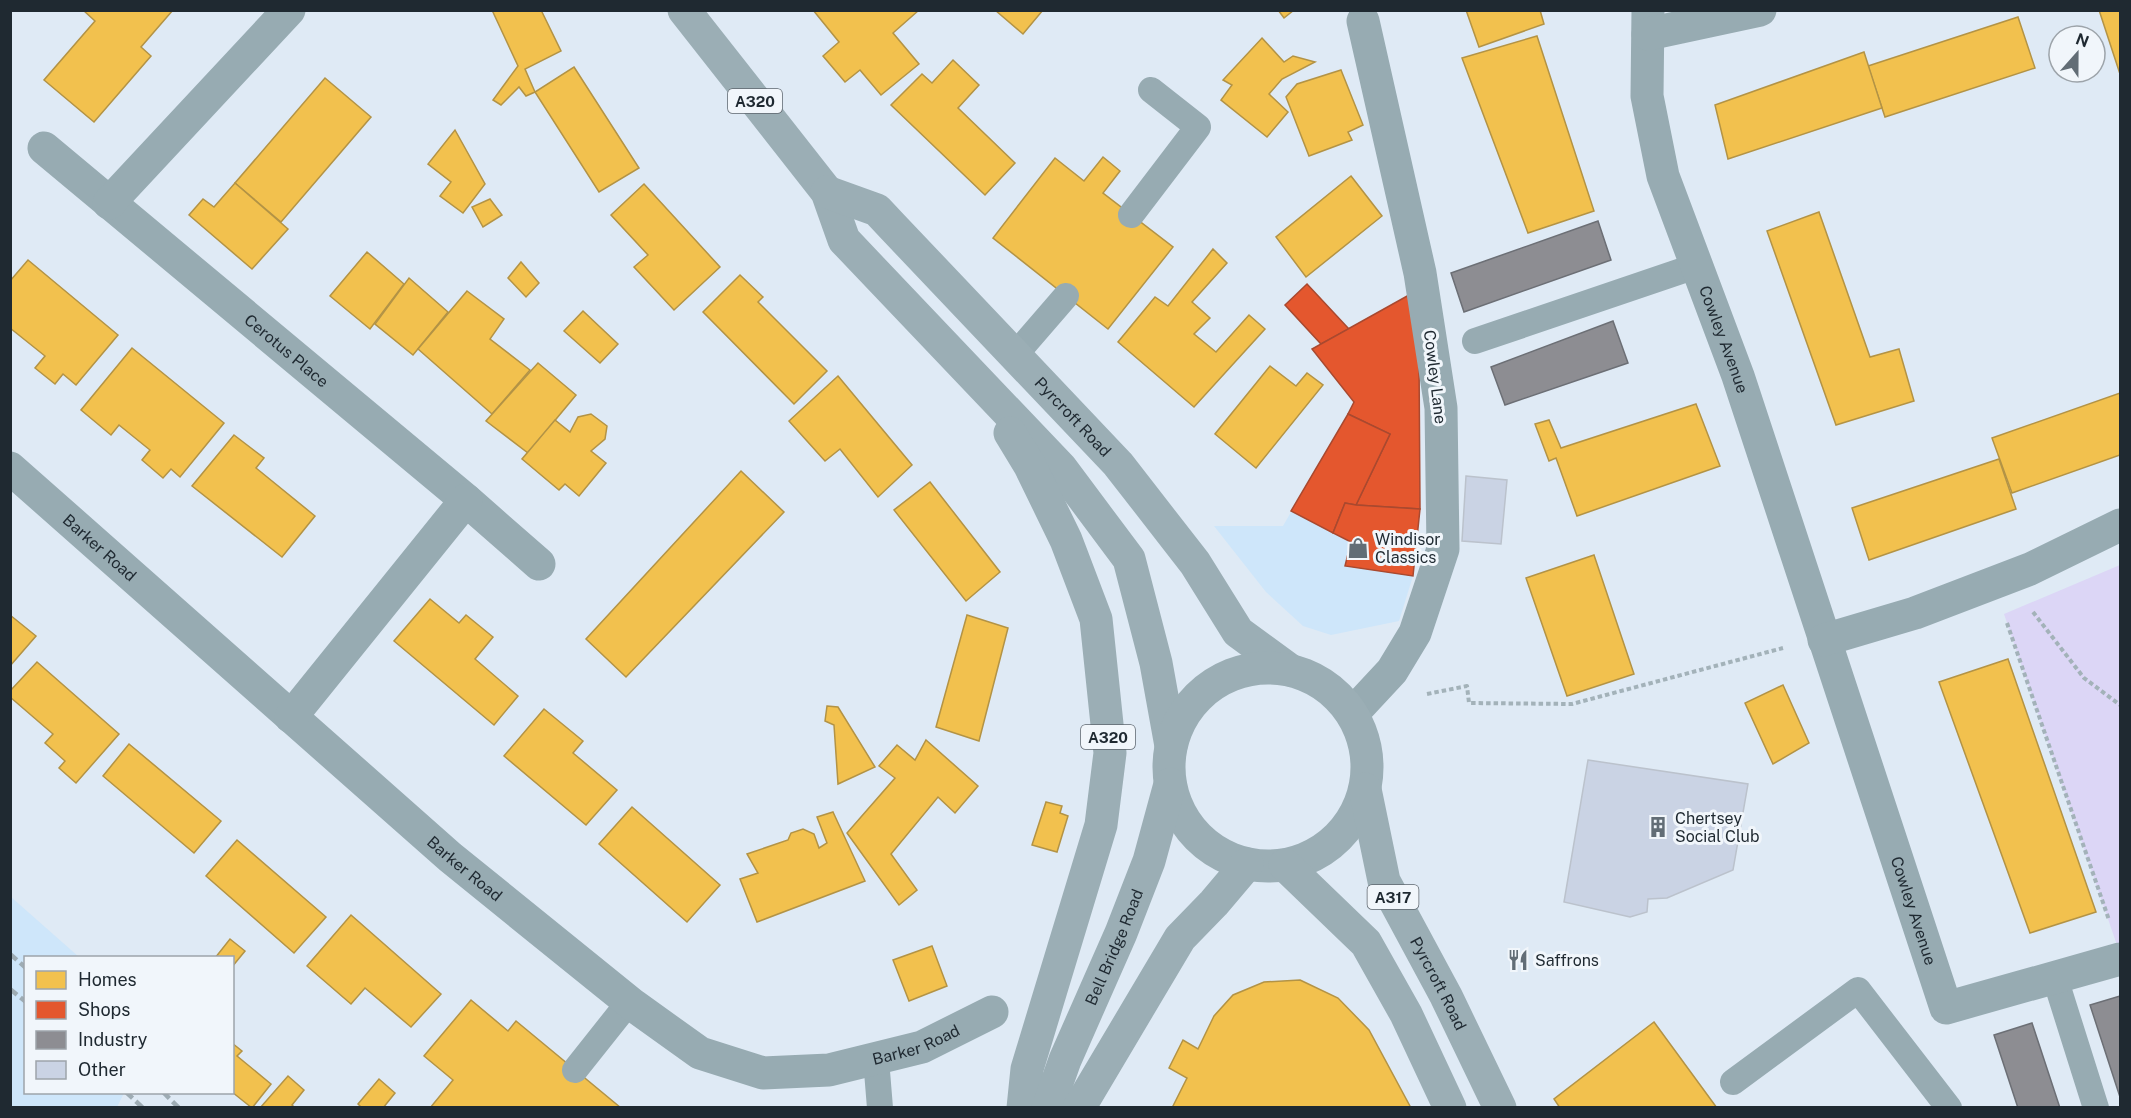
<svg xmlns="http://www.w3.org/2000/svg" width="2131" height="1118" font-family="'Public Sans',sans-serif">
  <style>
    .built { fill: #cee6fa }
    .green { fill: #dcd6f6 }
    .homes { fill: #f2c14e; stroke: #b39345; stroke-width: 1.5 }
    .shops { fill: #e4572e; stroke: #a9492f; stroke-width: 1.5 }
    .industry { fill: #8d8d92; stroke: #6c6f75; stroke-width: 1.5 }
    .building { fill: #cad3e4; stroke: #bbc2cc; stroke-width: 1.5 }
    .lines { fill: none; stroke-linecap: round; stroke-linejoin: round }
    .path { stroke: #a3b2b9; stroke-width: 4; stroke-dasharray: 4.5 3; stroke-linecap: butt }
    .service { stroke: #97abb2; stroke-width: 26 }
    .minor { stroke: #97abb2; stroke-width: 33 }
    .primary { stroke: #9baeb5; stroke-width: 33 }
    .rail { stroke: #9eacb4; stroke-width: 4.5; stroke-dasharray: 9 4.5; stroke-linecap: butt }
    .labels { text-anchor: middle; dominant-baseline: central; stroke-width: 6; stroke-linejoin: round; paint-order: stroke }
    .shield { fill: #f1f6fb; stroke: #5e666e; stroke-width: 1.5 }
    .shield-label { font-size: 15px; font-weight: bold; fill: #1f2931 }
    .street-label { font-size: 16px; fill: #1f2931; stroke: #f1f6fb }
    .poi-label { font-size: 16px; fill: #1f2931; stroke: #f1f6fb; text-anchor: start }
  </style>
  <rect width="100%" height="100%" fill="#dfeaf5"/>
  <!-- built -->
  <g class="built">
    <polygon points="1409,295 1420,509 1413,576 1399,621 1331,635 1303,626 1266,592 1214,526 1283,526 1354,402 1312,349"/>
    <polygon points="11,897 79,957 26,958 26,1092 124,1093 117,1107 11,1107"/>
  </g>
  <!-- green -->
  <polygon class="green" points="2120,565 2120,954 2004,614"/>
  <!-- homes -->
  <g class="homes">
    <polygon points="83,10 173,10 141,47 151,56 94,122 44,80 95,21"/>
    <polygon points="492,10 541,10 561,51 525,69 535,92 526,96 519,87 501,105 493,100 518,66"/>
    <polygon points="813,10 919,10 893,33 919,64 881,95 860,70 845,82 823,56 839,42"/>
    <polygon points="995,10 1043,10 1023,34"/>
    <polygon points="1278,10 1294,10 1284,18"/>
    <polygon points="1466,10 1540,10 1544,24 1479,47"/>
    <polygon points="2099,10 2120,10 2120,74"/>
    <polygon points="2018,17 2035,68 1885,117 1868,66"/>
    <polygon points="1537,36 1594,211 1528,233 1462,58"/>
    <polygon points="1262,38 1284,62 1293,56 1315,62 1282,79 1269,94 1288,112 1267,137 1221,100 1232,85 1223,80"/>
    <polygon points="1864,52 1882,108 1728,159 1715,105"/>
    <polygon points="953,60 979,85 958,108 1015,163 985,195 891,105 922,74 932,83"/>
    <polygon points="574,67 639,168 599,192 535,92"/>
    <polygon points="1341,70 1363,125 1348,132 1352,140 1309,156 1286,97 1297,84"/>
    <polygon points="325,78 371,117 281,222 235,183"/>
    <polygon points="455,130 485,184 463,213 440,196 451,182 428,164"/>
    <polygon points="1103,157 1120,171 1103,193 1173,247 1108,329 993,238 1055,158 1084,181"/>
    <polygon points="1351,176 1382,216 1306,277 1276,237"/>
    <polygon points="235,183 288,229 252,269 189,215 203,199 214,207"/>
    <polygon points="644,184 720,267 674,310 634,267 648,255 611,215"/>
    <polygon points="490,199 502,215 483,227 472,207"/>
    <polygon points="1819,212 1870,357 1899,349 1914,401 1836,425 1767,231"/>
    <polygon points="1213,249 1227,263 1192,302 1210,318 1194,334 1216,352 1249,315 1265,329 1194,407 1118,342 1155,297 1168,306"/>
    <polygon points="367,252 404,284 370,329 330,296"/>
    <polygon points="28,260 118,335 76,385 63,374 55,384 35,368 45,356 10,328 10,281"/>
    <polygon points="521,262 539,283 526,297 508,278"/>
    <polygon points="740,275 763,297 758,302 827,371 794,404 703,312"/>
    <polygon points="409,278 448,312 413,355 375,324"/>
    <polygon points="467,291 504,319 490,339 530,370 492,414 418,349"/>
    <polygon points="583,311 618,344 600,363 564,331"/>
    <polygon points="132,348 224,423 180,477 171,469 163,478 142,460 150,450 119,425 111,435 81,410"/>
    <polygon points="538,363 576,395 528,453 486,421"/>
    <polygon points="1270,366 1296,386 1307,373 1323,385 1256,468 1215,434"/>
    <polygon points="838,376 912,465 878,497 840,449 825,461 789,421"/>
    <polygon points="2120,393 2120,455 2012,493 1992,438"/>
    <polygon points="1696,404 1720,466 1577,516 1556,458 1549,461 1535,424 1549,420 1561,448"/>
    <polygon points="591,414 607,426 605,439 591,451 606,463 579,496 565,484 559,490 522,459 555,420 570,432 578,417"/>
    <polygon points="234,435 264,458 256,468 315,516 282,557 192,486"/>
    <polygon points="1999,459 2016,509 1869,560 1852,508"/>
    <polygon points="741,471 784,512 626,677 586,639"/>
    <polygon points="930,482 1000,572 966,601 894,510"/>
    <polygon points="1594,555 1634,674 1567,696 1526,578"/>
    <polygon points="430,599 459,623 466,615 493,637 475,659 518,696 494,725 394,641"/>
    <polygon points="10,615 36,636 10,666"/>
    <polygon points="967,615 1008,628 979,741 936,727"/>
    <polygon points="2008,659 2096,912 2030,933 1939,682"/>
    <polygon points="37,662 119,734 76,783 59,768 65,761 45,743 53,734 10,697 10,691"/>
    <polygon points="1783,685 1809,743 1773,764 1745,703"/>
    <polygon points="827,706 838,707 875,767 838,784 834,725 825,721"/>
    <polygon points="544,709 583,741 573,753 617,790 586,825 504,756"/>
    <polygon points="926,740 978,786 955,813 938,797 891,854 917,890 899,905 847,833 895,778 879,766 897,745 915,760"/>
    <polygon points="129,744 221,821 194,853 103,776"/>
    <polygon points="1046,802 1062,806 1060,813 1068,816 1057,852 1032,845"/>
    <polygon points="632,807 720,885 687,922 599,844"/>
    <polygon points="833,812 865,881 757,922 740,879 758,873 747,854 788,840 791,833 803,829 814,834 819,848 827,843 817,817"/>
    <polygon points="237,840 326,917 294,953 206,876"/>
    <polygon points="351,915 441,994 411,1027 365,988 351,1004 307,966"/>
    <polygon points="230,939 245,951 232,967 232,958 215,958"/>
    <polygon points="932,946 947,986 909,1001 893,960"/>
    <polygon points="1300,980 1338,998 1369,1030 1411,1108 1172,1108 1187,1078 1169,1068 1183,1040 1198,1049 1214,1016 1233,995 1264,982"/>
    <polygon points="471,1000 508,1031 516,1021 621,1108 430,1108 453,1080 424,1056"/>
    <polygon points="1654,1022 1717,1108 1560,1108 1554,1099"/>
    <polygon points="232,1043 242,1051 237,1056 271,1084 252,1108 232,1092"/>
    <polygon points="288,1076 304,1090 292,1105 295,1108 260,1108"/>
    <polygon points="379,1079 395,1093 383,1108 362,1108 358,1104"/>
  </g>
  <!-- shops -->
  <g class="shops">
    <polygon points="1307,284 1349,329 1321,344 1285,305"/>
    <polygon points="1409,295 1419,357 1420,509 1356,505 1390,434 1348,414 1354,402 1312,349"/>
    <polygon points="1348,414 1390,434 1356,505 1345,503 1333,533 1291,511"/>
    <polygon points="1345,503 1356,505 1420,509 1413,576 1345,566 1351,542 1333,533"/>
  </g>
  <!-- industry -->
  <g class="industry">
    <polygon points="1598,221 1611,260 1464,312 1451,273"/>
    <polygon points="1613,321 1628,363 1505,405 1491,367"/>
    <polygon points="2120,996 2120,1097 2090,1005"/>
    <polygon points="2032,1023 2060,1108 2018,1108 1994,1035"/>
  </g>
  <!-- building -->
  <g class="building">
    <polygon points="1466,476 1507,480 1501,544 1462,541"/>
    <polygon points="1588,760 1748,784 1733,870 1667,898 1648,899 1647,912 1630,917 1564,902"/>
  </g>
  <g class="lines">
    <!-- path -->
    <g class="path">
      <polyline points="2033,612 2084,678 2120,705"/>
      <polyline points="2007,623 2109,920"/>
      <polyline points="1427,694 1467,686 1469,703 1572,704 1783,648"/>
    </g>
    <!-- service -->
    <g class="service">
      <polyline points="1131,215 1198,127 1151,90"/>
      <polyline points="1475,341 1696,266"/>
      <polyline points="1015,355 1066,296"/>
      <polyline points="2055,978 2096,1108"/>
      <polyline points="876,1059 880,1108"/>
      <polyline points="575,1070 629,1002"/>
      <polyline points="1733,1082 1858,990 1949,1108"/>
    </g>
    <!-- minor -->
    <g class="minor">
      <path id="s1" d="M1648,10l-1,86 16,80 75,200 208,632 174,-49"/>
      <polyline points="1648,34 1760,10"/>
      <path id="s2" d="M44,148l422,352 73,64"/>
      <polyline points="109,203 289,10"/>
      <path id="s3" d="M10,468l440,389 183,148 67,48 63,20 66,-3 93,-23 70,-35"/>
      <polyline points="1824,640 1915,613 2030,569 2120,525"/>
      <polyline points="1352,714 1392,671 1415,633 1443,549 1441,408 1420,273 1363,21"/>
      <polyline points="291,717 466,500"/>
    </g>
    <!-- primary -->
    <g class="primary">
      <polyline points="684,10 827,192 844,240 1061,468 1129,559 1156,663 1171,746"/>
      <path id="s4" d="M827,192l50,18 15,16 226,238 77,99 43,69 52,38"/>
      <polyline points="1010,433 1030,466 1066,540 1096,619 1110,753 1101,825 1027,1069 1023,1108"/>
      <circle cx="1268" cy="767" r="99"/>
      <path id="s5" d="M1365,789l19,92 62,115 54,112"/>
      <polyline points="1285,865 1366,943 1406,1014 1450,1108"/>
      <path id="s6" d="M1048,1108l17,-48 56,-127 28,-72 21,-77"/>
      <polyline points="1079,1108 1180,938 1214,903 1247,864"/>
    </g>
    <!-- rail -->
    <g class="rail">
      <polyline points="10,954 26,968"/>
      <polyline points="10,989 26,1002"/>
      <polyline points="126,1092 143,1108"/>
      <polyline points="163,1092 179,1108"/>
    </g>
  </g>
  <!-- icons -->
  <defs>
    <symbol id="shop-bare" viewBox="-9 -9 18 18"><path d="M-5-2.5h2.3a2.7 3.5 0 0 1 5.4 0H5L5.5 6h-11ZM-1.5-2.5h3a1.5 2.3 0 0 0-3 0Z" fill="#626d76" stroke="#f1f6fb" stroke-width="2.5" paint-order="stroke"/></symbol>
    <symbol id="building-bare" viewBox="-9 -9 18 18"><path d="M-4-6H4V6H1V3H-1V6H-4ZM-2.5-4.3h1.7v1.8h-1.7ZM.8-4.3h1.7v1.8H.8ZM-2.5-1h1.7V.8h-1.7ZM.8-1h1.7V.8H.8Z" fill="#626d76" stroke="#f1f6fb" stroke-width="2.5" paint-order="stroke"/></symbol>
    <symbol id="restaurant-bare" viewBox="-9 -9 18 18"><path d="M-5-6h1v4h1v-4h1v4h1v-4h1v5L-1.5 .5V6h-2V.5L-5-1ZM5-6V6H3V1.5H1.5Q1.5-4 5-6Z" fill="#626d76" stroke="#f1f6fb" stroke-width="2.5" paint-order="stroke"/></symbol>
  </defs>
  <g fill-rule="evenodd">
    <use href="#shop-bare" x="1343" y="533" width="30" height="30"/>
    <use href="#building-bare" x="1643" y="812" width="30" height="30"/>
    <use href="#restaurant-bare" x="1503" y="945" width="30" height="30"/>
  </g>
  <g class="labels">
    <!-- shield labels -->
    <g class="shield">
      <rect x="728" y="89" width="54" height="24" rx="4.5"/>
      <rect x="1081" y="725" width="54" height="24" rx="4.5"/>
      <rect x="1367.5" y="885" width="51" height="24" rx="4.5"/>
    </g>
    <g class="shield-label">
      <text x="755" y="101">A320</text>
      <text x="1108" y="737">A320</text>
      <text x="1393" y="897">A317</text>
    </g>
    <!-- street labels -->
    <g class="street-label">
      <text stroke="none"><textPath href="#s1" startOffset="342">Cowley Avenue</textPath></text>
      <text stroke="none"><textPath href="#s2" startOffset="316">Cerotus Place</textPath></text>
      <text transform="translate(1435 377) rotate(83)">Cowley Lane</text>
      <text stroke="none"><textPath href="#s4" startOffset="338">Pyrcroft Road</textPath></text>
      <text stroke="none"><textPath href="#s3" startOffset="120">Barker Road</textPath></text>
      <text stroke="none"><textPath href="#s3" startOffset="606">Barker Road</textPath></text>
      <text stroke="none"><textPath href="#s1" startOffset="944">Cowley Avenue</textPath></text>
      <text stroke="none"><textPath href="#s6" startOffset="174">Bell Bridge Road</textPath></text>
      <text stroke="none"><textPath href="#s5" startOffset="210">Pyrcroft Road</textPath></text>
      <text stroke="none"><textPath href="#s3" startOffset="1128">Barker Road</textPath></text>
    </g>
    <!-- poi labels -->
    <g class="poi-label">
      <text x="1375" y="539">Windisor<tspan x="1375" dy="18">Classics</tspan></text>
      <text x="1675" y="818">Chertsey<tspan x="1675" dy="18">Social Club</tspan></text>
      <text x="1535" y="960">Saffrons</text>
    </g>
  </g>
  <!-- border -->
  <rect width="2131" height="1118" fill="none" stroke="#1f2931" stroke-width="24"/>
  <!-- legend -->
  <rect x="24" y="956" width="210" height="138" fill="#f1f6fb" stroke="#9da4aa" stroke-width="1.5"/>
  <rect x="36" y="971" width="30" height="18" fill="#f2c14e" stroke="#9da4aa" stroke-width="1.5"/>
  <text x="78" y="986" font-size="18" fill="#1f2931">Homes</text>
  <rect x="36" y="1001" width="30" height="18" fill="#e4572e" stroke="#9da4aa" stroke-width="1.5"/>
  <text x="78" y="1016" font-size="18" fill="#1f2931">Shops</text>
  <rect x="36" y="1031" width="30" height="18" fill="#8d8d92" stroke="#9da4aa" stroke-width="1.5"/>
  <text x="78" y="1046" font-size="18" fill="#1f2931">Industry</text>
  <rect x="36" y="1061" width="30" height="18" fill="#cad3e4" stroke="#9da4aa" stroke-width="1.5"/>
  <text x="78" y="1076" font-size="18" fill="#1f2931">Other</text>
  <!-- north arrow -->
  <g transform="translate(2077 54) rotate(21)"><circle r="28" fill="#f1f6fb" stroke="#9da4aa" stroke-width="1.5"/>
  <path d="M0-4.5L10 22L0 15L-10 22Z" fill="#626d76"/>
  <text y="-9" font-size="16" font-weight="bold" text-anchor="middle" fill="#1f2931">N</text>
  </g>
</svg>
